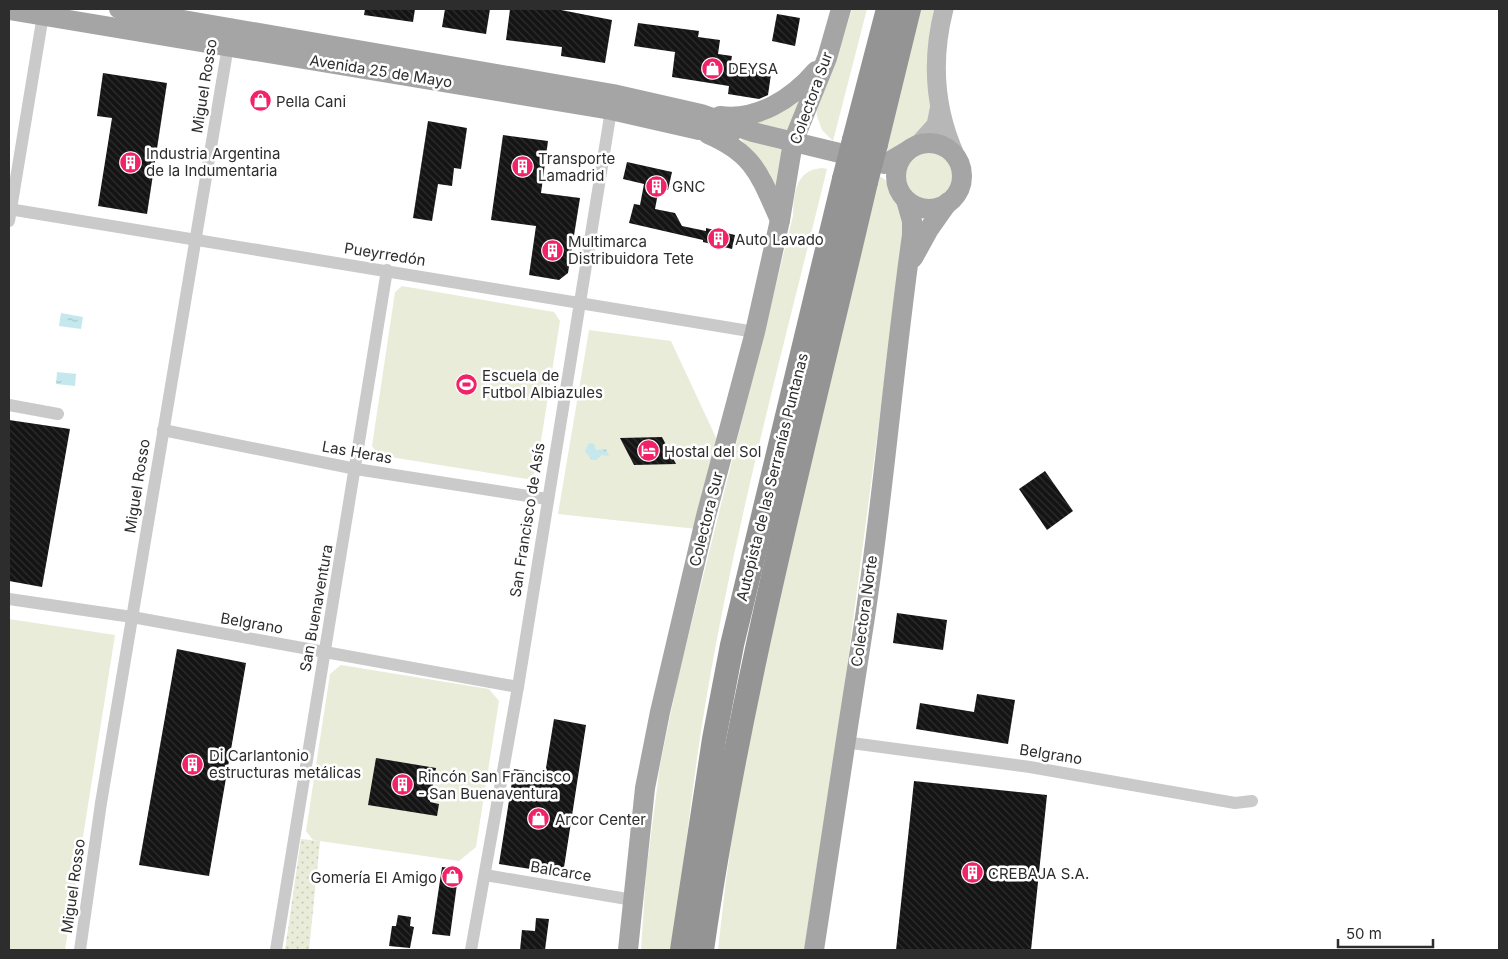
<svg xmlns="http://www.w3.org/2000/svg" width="1508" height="959" font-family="Inter,sans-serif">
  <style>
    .grass { fill: #e8ecd9 }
    .park { fill: url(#park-dots) }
    .water { fill: url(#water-ripples) }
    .building { fill: url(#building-back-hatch) }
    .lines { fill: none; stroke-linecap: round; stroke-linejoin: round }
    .street { stroke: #cacaca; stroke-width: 12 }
    .secondary { stroke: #b7b7b7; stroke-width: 19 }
    .primary { stroke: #a5a5a5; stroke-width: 20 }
    .highway { stroke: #949494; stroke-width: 24 }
    .highway-bridge { stroke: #949494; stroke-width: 24 }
    .labels { text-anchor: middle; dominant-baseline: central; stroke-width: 5; stroke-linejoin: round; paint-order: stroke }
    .poi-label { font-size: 15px; fill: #2d2d2d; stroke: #fff; text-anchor: start }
    .street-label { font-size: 15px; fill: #2d2d2d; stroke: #fff }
  </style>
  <defs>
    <pattern id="park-dots" width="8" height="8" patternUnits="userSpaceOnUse" patternTransform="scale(1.25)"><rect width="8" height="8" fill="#e8ecd9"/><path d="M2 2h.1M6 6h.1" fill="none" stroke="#c7cbbb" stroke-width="1.8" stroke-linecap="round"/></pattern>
    <pattern id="water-ripples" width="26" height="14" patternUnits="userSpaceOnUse" patternTransform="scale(1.25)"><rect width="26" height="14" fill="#c4e8ed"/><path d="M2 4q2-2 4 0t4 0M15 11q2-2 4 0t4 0" fill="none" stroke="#a9c7cc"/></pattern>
    <pattern id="building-back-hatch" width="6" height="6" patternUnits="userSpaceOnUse" patternTransform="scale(1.25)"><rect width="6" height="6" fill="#141414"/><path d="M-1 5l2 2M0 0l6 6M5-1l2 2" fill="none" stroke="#2e2e2e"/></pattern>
  </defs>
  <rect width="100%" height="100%" fill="#fff"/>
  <!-- grass -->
  <g class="grass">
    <polygon points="852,9 867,9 833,141 822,130 817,116 816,104 844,35"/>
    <path d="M915,9h26c-2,27 -3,112 -22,129 -11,10 -25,14 -39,15z"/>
    <polygon points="800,97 791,132 747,126"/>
    <polygon points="740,138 787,149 780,200 770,174"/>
    <circle cx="929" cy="176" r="26"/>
    <path d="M822,168l5,1c-43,177 -91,352 -121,531 -14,83 -22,167 -34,250h-31l5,-76 14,-109 19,-92 114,-457c1,-22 2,-46 29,-48z"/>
    <polygon points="875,173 890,183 906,216 840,720 804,950 718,950 726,880 746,743"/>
    <polygon points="402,286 554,312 560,321 536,472 527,479 378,455 372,446 395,292"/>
    <polygon points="589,330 671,341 718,442 697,529 558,514"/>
    <polygon points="9,619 115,635 65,950 9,950"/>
    <polygon points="341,665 489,689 499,701 476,847 459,861 313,840 306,831 330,674"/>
  </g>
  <!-- park -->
  <polygon class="park" points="301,839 320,841 309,950 285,950"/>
  <!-- water -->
  <g class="water">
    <polygon points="61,313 83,317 81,329 59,326"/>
    <polygon points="57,372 76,374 75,386 56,384"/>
    <polygon points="589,443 594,444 596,450 606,449 609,456 602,455 596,460 591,459 585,451"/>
  </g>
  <!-- building -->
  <g class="building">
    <polygon points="365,9 415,9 413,22 364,15"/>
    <polygon points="445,9 490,9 486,34 442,27"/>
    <polygon points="510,9 556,9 612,20 605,63 561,56 562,47 506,40"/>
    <polygon points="777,14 800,18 795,46 772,41"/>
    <polygon points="638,23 699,31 698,37 720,40 718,54 732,56 730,67 771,74 768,95 759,99 728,94 729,86 672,77 675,52 634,46"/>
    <polygon points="103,73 167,83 147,214 98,206 112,118 97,116"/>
    <polygon points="428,121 467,128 461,169 454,168 452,186 438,184 432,221 413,218"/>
    <polygon points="503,135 548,141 541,193 580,198 568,273 559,280 529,275 536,226 491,220"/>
    <polygon points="627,162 672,172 668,190 659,188 655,209 675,213 682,226 706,231 706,228 735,235 732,249 703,242 703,240 629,223 634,204 640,205 644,184 623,179"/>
    <polygon points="9,420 70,429 42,587 9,581"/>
    <polygon points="662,437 676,464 634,465 620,438"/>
    <polygon points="1045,471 1073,511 1047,530 1019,489"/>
    <polygon points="897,613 947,620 943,650 893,643"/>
    <polygon points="177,649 246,663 209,876 139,865"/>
    <polygon points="977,694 1015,700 1008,744 916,729 920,703 974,712"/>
    <polygon points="554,719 586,725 563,874 499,864 514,769 545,774"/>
    <polygon points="376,758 436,768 430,802 439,804 437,816 368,805"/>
    <polygon points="914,781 1047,795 1031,950 896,950"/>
    <polygon points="442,867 459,869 450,936 432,934"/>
    <polygon points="398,915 411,917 410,926 414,927 410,948 389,946 392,926 396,926"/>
    <polygon points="536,918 549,919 545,950 520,950 522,930 535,931"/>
  </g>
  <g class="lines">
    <!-- street -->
    <g class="street">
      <polyline points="9,209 755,332"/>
      <polyline points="9,221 44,9"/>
      <polyline points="9,405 58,414"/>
      <polyline points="163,430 356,469 547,499"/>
      <polyline points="9,599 132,617 518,687"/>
      <polyline points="844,742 1030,767 1235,803 1252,801"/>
      <polyline points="485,875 633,900"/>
      <polyline points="80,950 101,803 229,40"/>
      <polyline points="276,950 387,270"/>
      <polyline points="471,950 518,687 612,104"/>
    </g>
    <!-- secondary -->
    <g class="secondary">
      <path d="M944,9c-13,51 -10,100 12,148"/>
      <polyline points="918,145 936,125 939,110"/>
    </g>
    <!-- primary -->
    <g class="primary">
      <polyline points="119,9 613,94 701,114 753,132 885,164 907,151"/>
      <polyline points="9,10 611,110 699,130 733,131"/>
      <path d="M720,116c37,5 72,-17 96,-45"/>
      <path d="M708,134c47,20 52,42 72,86"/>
      <circle cx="929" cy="176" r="33"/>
      <polyline points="913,258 929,229 948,202"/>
      <polyline points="628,950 645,788 660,712 706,516 755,332 780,220 793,142 827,58 841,9"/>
      <path d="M814,950c16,-111 34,-222 51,-333 19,-127 29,-255 47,-382v-14l-6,-21"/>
    </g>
    <!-- highway -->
    <g class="highway">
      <polyline points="854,140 888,9"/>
      <polyline points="876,144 909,9"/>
      <polyline points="682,950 714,739 732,645 844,179"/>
      <path d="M702,950c37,-259 105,-514 164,-768"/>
    </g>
    <!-- highway-bridge -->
    <g class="highway-bridge">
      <polyline points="844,179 854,140"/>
      <polyline points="866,182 876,144"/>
    </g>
  </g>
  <!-- icons -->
  <defs>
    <symbol id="shop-disc" viewBox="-11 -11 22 22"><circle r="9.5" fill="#f12267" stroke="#fff"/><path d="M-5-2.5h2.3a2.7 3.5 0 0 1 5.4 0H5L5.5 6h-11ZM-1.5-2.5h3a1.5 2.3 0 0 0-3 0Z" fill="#fff"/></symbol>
    <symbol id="building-disc" viewBox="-11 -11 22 22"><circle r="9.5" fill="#f12267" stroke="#fff"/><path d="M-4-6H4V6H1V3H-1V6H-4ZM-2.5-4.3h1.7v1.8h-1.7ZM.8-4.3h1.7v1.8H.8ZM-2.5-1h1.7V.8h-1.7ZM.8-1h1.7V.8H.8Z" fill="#fff"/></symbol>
    <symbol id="stadium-disc" viewBox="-11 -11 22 22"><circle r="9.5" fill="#f12267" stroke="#fff"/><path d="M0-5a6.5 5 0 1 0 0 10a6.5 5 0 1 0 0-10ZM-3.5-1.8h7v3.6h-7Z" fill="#fff"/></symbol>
    <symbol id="hotel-disc" viewBox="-11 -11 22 22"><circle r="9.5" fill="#f12267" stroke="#fff"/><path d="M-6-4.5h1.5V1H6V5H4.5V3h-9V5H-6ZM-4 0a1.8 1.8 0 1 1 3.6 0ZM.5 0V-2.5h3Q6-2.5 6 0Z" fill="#fff"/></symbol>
  </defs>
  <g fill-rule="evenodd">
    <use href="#shop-disc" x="700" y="56" width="25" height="25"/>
    <use href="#shop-disc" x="248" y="88" width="25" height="25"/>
    <use href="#building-disc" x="118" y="150" width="25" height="25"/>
    <use href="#building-disc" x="510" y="154" width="25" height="25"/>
    <use href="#building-disc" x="644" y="174" width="25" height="25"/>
    <use href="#building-disc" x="706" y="226" width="25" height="25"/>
    <use href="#building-disc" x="540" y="238" width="25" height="25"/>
    <use href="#stadium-disc" x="454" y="372" width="25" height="25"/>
    <use href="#hotel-disc" x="636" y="438" width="25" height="25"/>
    <use href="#building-disc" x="180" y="752" width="25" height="25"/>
    <use href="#building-disc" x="390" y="772" width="25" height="25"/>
    <use href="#shop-disc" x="526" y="806" width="25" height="25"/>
    <use href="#building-disc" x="960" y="860" width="25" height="25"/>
    <use href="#shop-disc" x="440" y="864" width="25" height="25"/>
  </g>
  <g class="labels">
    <!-- poi labels -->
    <g class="poi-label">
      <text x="728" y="68">DEYSA</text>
      <text x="276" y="101">Pella Cani</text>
      <text x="146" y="153">Industria Argentina<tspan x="146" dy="17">de la Indumentaria</tspan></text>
      <text x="538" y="158">Transporte<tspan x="538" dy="17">Lamadrid</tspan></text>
      <text x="672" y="186">GNC</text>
      <text x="735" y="239">Auto Lavado</text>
      <text x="568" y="241">Multimarca<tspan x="568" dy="17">Distribuidora Tete</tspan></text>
      <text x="482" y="375">Escuela de<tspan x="482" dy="17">Futbol Albiazules</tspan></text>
      <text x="664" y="451">Hostal del Sol</text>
      <text x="209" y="755">Di Carlantonio<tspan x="209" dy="17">estructuras metálicas</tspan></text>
      <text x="418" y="776">Rincón San Francisco<tspan x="418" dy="17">- San Buenaventura</tspan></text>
      <text x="555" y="819">Arcor Center</text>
      <text x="988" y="873">CREBAJA S.A.</text>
      <text x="437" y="877" text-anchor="end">Gomería El Amigo</text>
    </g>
    <!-- street labels -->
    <g class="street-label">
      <text transform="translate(381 71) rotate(9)">Avenida 25 de Mayo</text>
      <text transform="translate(204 86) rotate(-81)">Miguel Rosso</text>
      <text transform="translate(811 98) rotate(-70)">Colectora Sur</text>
      <text transform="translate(385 254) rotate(9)">Pueyrredón</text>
      <text transform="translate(357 452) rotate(10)">Las Heras</text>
      <text transform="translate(772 477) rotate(-76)">Autopista de las Serranías Puntanas</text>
      <text transform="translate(137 486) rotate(-81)">Miguel Rosso</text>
      <text transform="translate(706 519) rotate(-76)">Colectora Sur</text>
      <text transform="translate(527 520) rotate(-81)">San Francisco de Asís</text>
      <text transform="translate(316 608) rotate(-80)">San Buenaventura</text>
      <text transform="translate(864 611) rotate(-82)">Colectora Norte</text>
      <text transform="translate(252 623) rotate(10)">Belgrano</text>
      <text transform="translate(1051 754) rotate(9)">Belgrano</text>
      <text transform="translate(561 871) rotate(9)">Balcarce</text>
      <text transform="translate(73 886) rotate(-82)">Miguel Rosso</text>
    </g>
  </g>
  <!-- border -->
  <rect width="1508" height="959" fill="none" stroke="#2d2d2d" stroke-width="20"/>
  <!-- scale -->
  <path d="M1338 939v8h95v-8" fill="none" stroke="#2d2d2d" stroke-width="2.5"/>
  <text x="1346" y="939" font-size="15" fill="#2d2d2d" stroke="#ffffff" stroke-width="4" paint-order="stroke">50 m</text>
</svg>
